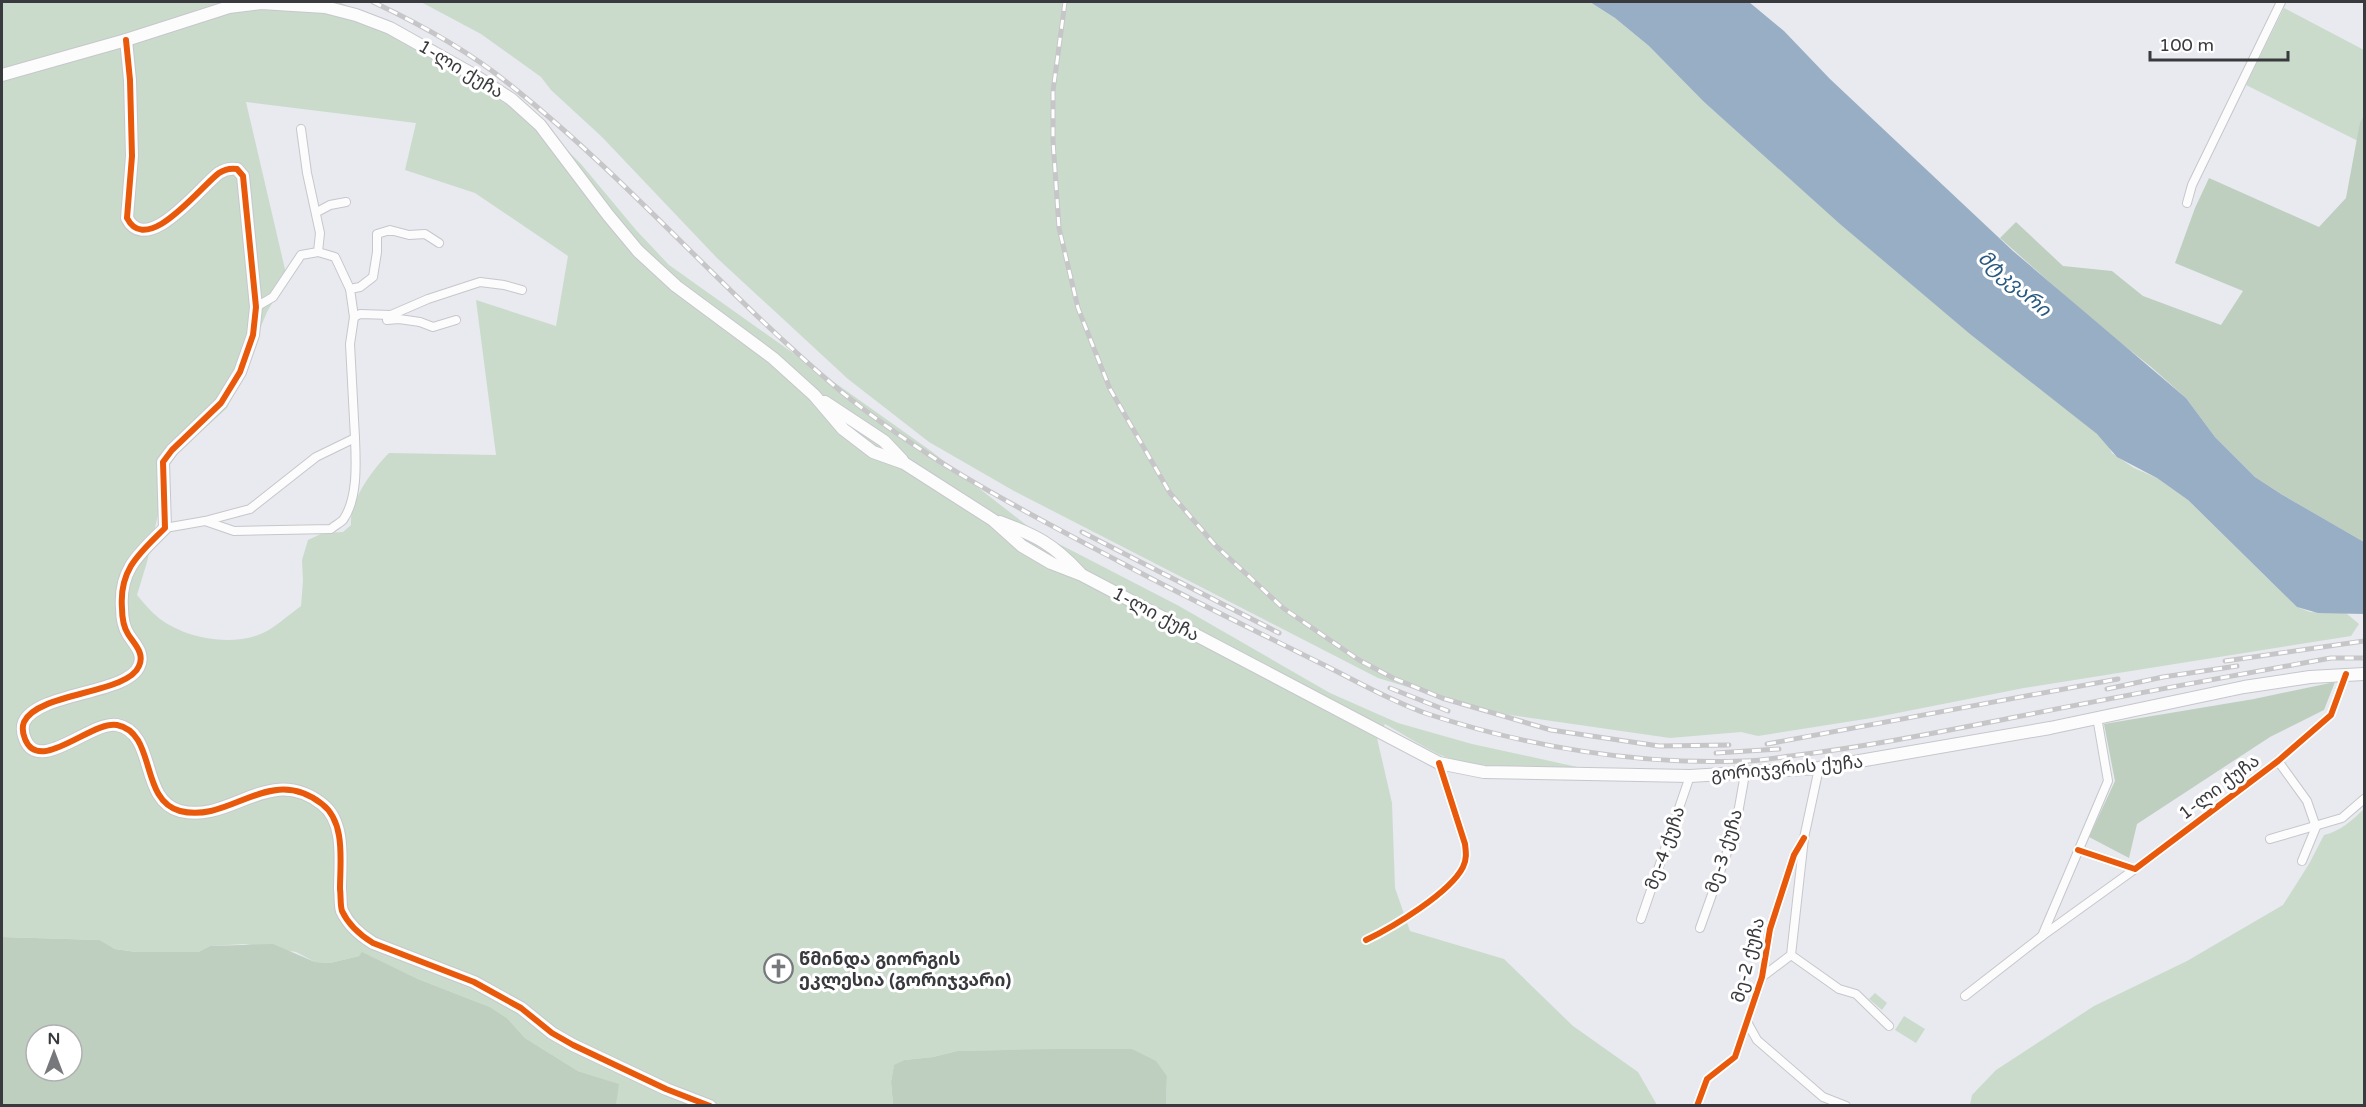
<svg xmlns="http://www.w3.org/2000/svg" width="2366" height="1107" font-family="'Varela Round','Noto Sans Georgian',sans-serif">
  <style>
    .green { fill: #cadbcc; fill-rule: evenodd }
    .forest { fill: #becfc0; fill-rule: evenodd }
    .water { fill: #98aec4 }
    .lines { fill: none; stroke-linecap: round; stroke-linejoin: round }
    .street-casing { stroke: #c6c7cb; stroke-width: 10 }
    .secondary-casing { stroke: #c6c7cb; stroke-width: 14 }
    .street { stroke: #fcfcfd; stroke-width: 8 }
    .secondary { stroke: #fcfcfd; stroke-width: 12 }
    .rail-casing { stroke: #c6c6c8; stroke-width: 5 }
    .rail { stroke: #fff; stroke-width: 3; stroke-dasharray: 9; stroke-linecap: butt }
    .cycleway-casing { stroke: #fff; stroke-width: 10 }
    .cycleway { stroke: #e8590c; stroke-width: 6 }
    .labels { text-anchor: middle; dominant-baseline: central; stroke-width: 6; stroke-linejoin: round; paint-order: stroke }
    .street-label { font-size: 18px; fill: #393a3e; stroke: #fff }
    .poi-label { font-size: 18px; font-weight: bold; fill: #393a3e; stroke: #fff; text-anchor: start }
    .water-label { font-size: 20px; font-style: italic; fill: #295a82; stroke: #fff }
  </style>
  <rect width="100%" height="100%" fill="#e8eaef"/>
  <!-- green -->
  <g class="green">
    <path d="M2,2h337l96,43 79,52 67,67 55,66 33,35 262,186 103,80 145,75 151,87 68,30 74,21 110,24c-43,0 -105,4 -144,-14 -18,-9 -35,-20 -53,-30l-8,14 15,65 3,85 15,43 94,28 69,67 65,46 19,33h-491l1,-29 -35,-27 -175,2 -24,6 -29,3 -10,6 -3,16 2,23h-277l2,-21 -40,-13 -53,-33 -18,-20 -17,-11 -72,-28 -55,-26 -4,3 -29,7 -15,-1 -19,-10 -51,-8 -35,2 -12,6h-62l-21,-3 -15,-9 -98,-3zM246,102l170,21 -11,47 70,23 93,63 -12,70 -80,-26 20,155 -107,-2c-16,16 -40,48 -38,72l-8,7 -20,1 -15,7 -6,20 1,21 -2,25c-13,9 -28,24 -43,29 -31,11 -72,3 -98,-16 -9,-7 -16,-16 -23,-24l10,-33 24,-103 56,-51 40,-96 20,-34z"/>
    <polygon points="421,2 1590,2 1615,18 1649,46 1703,101 1765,156 2097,434 2108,444 2112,453 2134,468 2157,478 2188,500 2297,607 2310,612 2346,613 2359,624 2351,636 2024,688 1872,718 1758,736 1741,732 1670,738 1490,712 1378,678 1014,491 929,442 848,379 717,258 602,137 551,90 541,77 481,34"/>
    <polygon points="2284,8 2364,50 2364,115 2360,122 2358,141 2246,85"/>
    <path d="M2364,809v296h-394l2,-10 24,-25 98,-64 93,-45 96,-56 26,-41 15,-29c17,-4 28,-15 40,-26z"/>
    <polygon points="1875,993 1887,1003 1882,1010 1869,999"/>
    <polygon points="1904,1016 1925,1029 1916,1043 1895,1030"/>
  </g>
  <!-- forest -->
  <g class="forest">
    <polygon points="2364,115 2364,542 2281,494 2255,477 2215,437 2186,398 2150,366 2099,326 2000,238 2016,222 2063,266 2112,271 2143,296 2221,325 2243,291 2175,263 2195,208 2209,178 2319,227 2346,198 2360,122"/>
    <polygon points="2335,682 2324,710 2270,737 2137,824 2129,858 2089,837 2115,781 2104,724 2254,699"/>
    <path d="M2,937l98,3 15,9 21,3h62l12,-6 63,-2 42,18 15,1 29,-7 3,-4 56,27 72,28 17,11 18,20 53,33 41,13 -3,22 -614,-1zM36,1035h36v36h-36z"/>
    <polygon points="1056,1049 1132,1049 1156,1061 1167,1076 1166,1105 893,1105 891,1082 894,1065 904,1060 933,1057 957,1051"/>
  </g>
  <!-- water -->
  <polygon class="water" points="1590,2 1749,2 1784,31 1830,79 2013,251 2186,398 2215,437 2255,477 2281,494 2364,542 2364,614 2318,613 2297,607 2188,500 2157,478 2117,457 2097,434 1970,334 1840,224 1703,101 1649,46 1615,18"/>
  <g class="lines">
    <defs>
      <g id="street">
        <polyline points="2187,203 2192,185 2281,2"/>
        <polyline points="317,212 330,205 346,202"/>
        <polyline points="318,252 335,257 350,289"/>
        <polyline points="256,307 273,297 301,255 318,252 320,233 307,173 301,129"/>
        <polyline points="354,317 360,314 391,315 428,299 480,282 504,285 522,290"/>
        <polyline points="387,320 399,319 420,322 433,327 456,320"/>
        <path d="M205,521l29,10 97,-2c3,-3 9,-6 12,-9 15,-21 13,-57 12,-82"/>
        <polyline points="165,528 205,521 250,509 316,457 355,438 350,344 354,317 350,289 360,287 373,277 377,252 377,234 390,230 409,235 425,234 439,243"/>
        <polyline points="2278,761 2307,801 2316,827 2302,861"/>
        <polyline points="2270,839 2342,818 2364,799"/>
        <polyline points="2078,850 2135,869 2278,761 2331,715 2346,674"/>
        <polyline points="1641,919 1690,776"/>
        <polyline points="1700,928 1735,830 1745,774"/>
        <polyline points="2042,936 2108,781 2097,717"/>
        <path d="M1366,940c27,-13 84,-47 97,-73 4,-8 3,-15 2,-23l-26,-81"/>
        <polyline points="1791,955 1839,989 1856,994 1889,1026"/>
        <polyline points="1762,977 1791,955 1804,838 1819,768"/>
        <polyline points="1965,996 2042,936 2135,869"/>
        <polyline points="1747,1022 1757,1040 1823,1097 1846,1106"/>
        <polyline points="1697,1106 1707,1079 1735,1057 1762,977 1770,929 1794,855 1804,838"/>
      </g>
      <g id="secondary">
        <path d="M126,40l4,40 2,76 -5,62c20,40 75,-33 92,-45 6,-4 12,-5 18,-4l6,7 13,131 -3,28 -13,37 -19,31 -49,47 -9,12 2,66c-25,25 -46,41 -43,80 0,9 1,18 6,26 6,10 17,19 11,32 -11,28 -101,26 -115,56 -2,5 -1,12 1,17 14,36 67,-19 92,-14 40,8 22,75 63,86 51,13 89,-48 142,-7 24,18 18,58 18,85 1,7 0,16 2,22 7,15 18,24 31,32l101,39 47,26 31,25 21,12 93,44 44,17"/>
        <polyline points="2,75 126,40 229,7 261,3 325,7 356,15 390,28 474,75 511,99 540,125 608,215 638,251 676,286 773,358 814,395 843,429 873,452 904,463 993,520 1022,546 1051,563 1082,575 1439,763 1484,772 1690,776 1819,768 2050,728 2244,687 2310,677 2364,674"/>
        <polyline points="825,402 884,441 902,460"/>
        <path d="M1000,522c37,14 53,22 80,51"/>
      </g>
    </defs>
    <!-- street casing -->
    <use href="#street" class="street-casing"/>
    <!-- secondary casing -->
    <use href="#secondary" class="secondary-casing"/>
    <!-- street -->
    <use href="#street" class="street"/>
    <!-- secondary -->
    <use href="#secondary" class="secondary"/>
    <defs>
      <g id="rail">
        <path d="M373,2c49,23 99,51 141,86 115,92 211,206 324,301 86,71 184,121 282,173 65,35 132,67 198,100 35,17 72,39 110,52 100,33 210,51 315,47 19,0 37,-4 55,-6 74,-9 146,-24 218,-38 105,-21 210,-40 315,-59h33"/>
        <polyline points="1065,2 1053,91 1053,141 1059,228 1078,308 1110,389 1170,493 1215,545 1283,608 1359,660 1393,678 1442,698 1551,730 1659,746 1729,745"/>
        <polyline points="1082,532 1279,633"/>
        <polyline points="2225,661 2364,641"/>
        <polyline points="1390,688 1448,711"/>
        <polyline points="2107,689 2163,677 2237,666"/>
        <polyline points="1767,744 2118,679"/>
        <polyline points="1716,753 1779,749"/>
      </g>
    </defs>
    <!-- rail casing -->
    <use href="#rail" class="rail-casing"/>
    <!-- rail -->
    <use href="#rail" class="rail"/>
    <defs>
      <g id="cycleway">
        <path d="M126,40l4,40 2,76 -5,62c20,40 75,-33 92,-45 6,-4 12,-5 18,-4l6,7 13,131 -3,28 -13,37 -19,31 -49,47 -9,12 2,66c-25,25 -46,41 -43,80 0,9 1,18 6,26 6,10 17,19 11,32 -11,28 -101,26 -115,56 -2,5 -1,12 1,17 14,36 67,-19 92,-14 40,8 22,75 63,86 51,13 89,-48 142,-7 24,18 18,58 18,85 1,7 0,16 2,22 7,15 18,24 31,32l101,39 47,26 31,25 21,12 93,44 44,17"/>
        <polyline points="2078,850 2135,869 2278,761 2331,715 2346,674"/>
        <path d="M1366,940c27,-13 84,-47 97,-73 4,-8 3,-15 2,-23l-26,-81"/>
        <polyline points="1697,1106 1707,1079 1735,1057 1762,977 1770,929 1794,855 1804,838"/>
      </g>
    </defs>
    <!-- cycleway casing -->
    <use href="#cycleway" class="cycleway-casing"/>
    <!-- cycleway -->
    <use href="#cycleway" class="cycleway"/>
  </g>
  <!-- icons -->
  <defs>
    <symbol id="church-ring" viewBox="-11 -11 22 22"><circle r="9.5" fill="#fff" stroke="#76787c" stroke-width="1.5"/><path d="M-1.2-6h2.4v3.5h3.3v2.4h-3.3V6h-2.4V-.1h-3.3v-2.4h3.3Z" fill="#76787c"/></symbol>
  </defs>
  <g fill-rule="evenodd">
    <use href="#church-ring" x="762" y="952" width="33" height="33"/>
  </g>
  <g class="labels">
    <!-- street labels -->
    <g class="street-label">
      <text transform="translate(461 69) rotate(31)">1-ლი ქუჩა</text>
      <text transform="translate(1156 614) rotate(28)">1-ლი ქუჩა</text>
      <text transform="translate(1787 768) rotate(-5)">გორიჯვრის ქუჩა</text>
      <text transform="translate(2219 787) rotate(-37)">1-ლი ქუჩა</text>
      <text transform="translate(1665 848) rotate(-71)">მე-4 ქუჩა</text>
      <text transform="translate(1724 851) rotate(-73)">მე-3 ქუჩა</text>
      <text transform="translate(1748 960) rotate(-76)">მე-2 ქუჩა</text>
    </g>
    <!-- poi labels -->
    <g class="poi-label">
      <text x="799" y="959">წმინდა გიორგის<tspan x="799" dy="21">ეკლესია (გორიჯვარი)</tspan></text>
    </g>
    <!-- water labels -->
    <g class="water-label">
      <text transform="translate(2014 284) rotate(41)">მტკვარი</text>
    </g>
  </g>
  <!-- border -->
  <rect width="2366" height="1107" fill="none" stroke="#393a3e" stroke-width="6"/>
  <!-- north arrow -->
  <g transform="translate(54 1053)"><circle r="28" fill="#ffffff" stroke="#b0b0b2" stroke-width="1.5"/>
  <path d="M0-4.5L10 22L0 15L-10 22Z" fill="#76787c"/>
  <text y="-9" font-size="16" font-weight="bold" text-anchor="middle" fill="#393a3e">N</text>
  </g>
  <!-- scale -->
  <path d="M2150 51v9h138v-9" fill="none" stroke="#393a3e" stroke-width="3"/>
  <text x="2159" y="51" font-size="18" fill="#393a3e" stroke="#ffffff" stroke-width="4.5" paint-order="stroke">100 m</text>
</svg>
